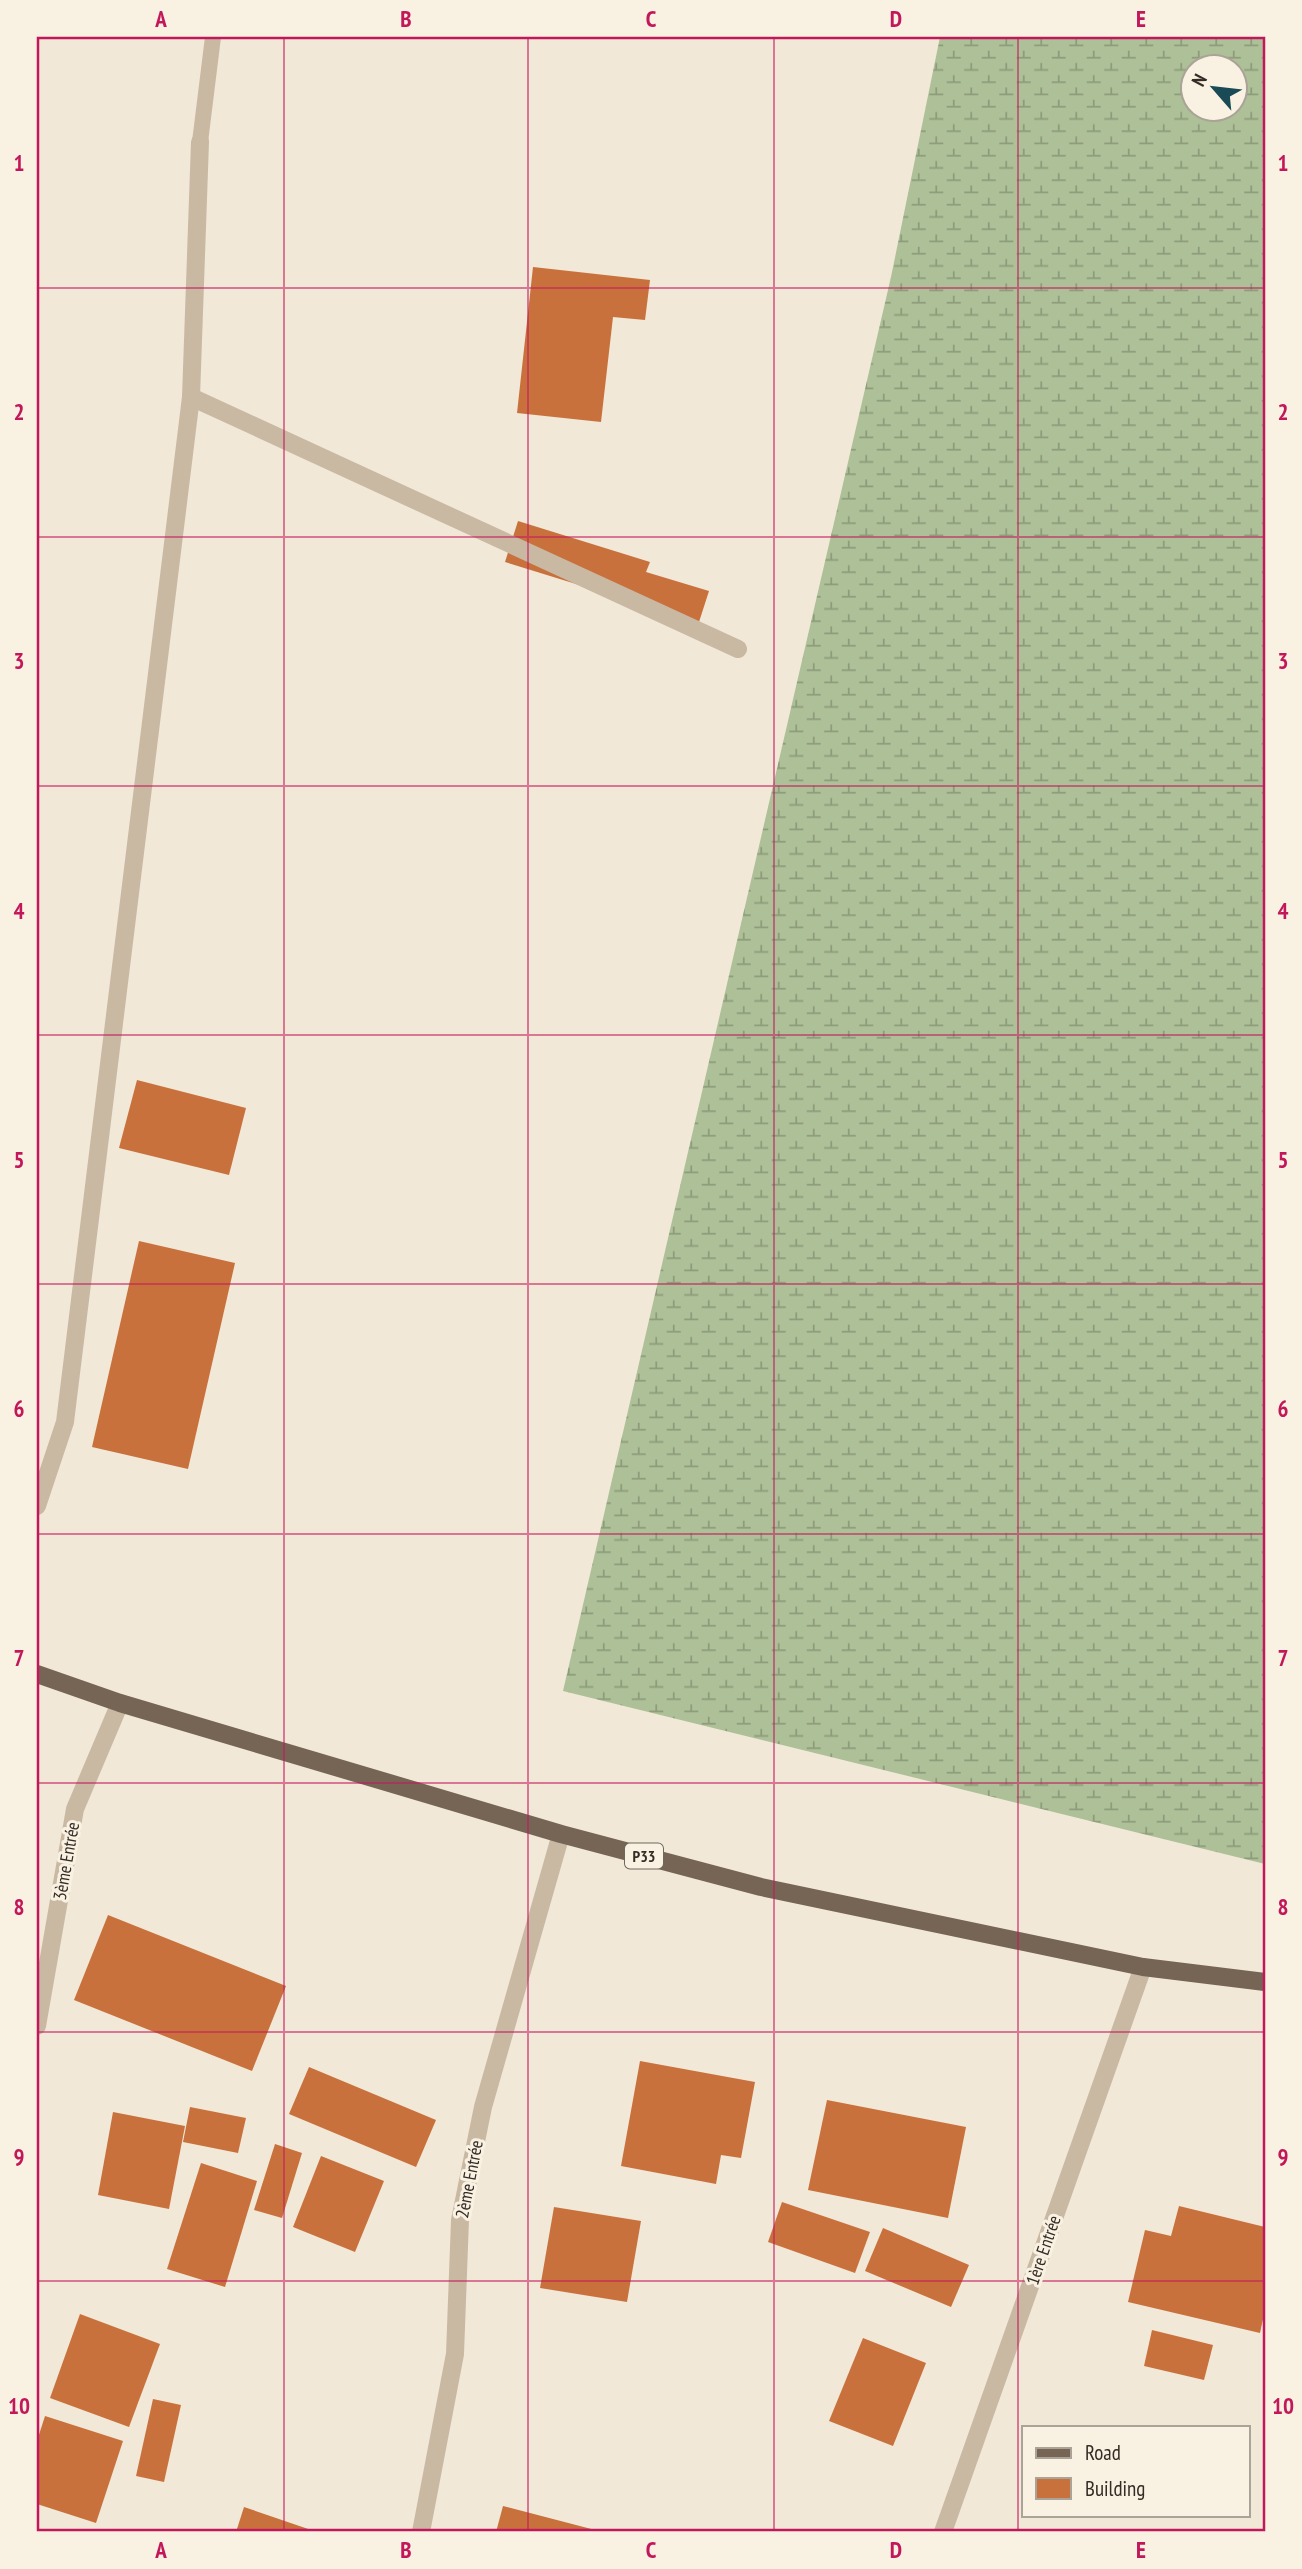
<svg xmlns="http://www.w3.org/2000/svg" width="1302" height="2569" font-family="'PT Sans Narrow',sans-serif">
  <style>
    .wetland { fill: url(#wetland-marsh); fill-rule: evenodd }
    .building { fill: #c9713d }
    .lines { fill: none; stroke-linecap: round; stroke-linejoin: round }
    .lane { stroke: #c9b9a3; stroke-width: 16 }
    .street { stroke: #c9b9a3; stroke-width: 18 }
    .primary { stroke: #766555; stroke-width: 18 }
    .grid { fill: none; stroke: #c2185b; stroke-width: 2; stroke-opacity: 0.55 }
    .labels { text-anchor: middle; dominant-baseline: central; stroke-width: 6; stroke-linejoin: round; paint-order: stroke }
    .shield { fill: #f9f2e3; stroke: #6f675e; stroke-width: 2 }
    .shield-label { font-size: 16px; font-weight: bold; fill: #342c25 }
    .street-label { font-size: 18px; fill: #342c25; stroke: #f9f2e3 }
    .neatline { fill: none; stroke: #c2185b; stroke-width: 2.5 }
    .grid-label { font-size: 23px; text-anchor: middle; font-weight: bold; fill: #c2185b }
  </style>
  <defs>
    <pattern id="wetland-marsh" width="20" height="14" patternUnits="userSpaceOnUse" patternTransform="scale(1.75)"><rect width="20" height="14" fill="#adc097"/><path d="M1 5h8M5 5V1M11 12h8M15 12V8" fill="none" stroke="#8e9c7b"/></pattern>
  </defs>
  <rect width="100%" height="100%" fill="#f1e8d7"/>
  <!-- wetland -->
  <path class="wetland" d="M940,37h325v1827l-702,-173 328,-1414zM1194,66h42v42h-42z"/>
  <!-- building -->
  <g class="building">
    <polygon points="533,267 650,280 645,320 613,317 601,422 517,413"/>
    <polygon points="518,521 650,562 646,572 709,591 699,622 505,562"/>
    <polygon points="137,1080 246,1108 229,1175 119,1148"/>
    <polygon points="139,1241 235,1263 188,1469 92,1447"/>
    <polygon points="108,1915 286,1986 252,2071 74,2000"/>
    <polygon points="640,2061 755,2082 741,2158 721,2155 716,2184 621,2166"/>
    <polygon points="309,2067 436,2120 416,2167 289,2114"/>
    <polygon points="827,2100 966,2127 948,2218 808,2190"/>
    <polygon points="190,2107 246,2118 238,2153 183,2142"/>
    <polygon points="113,2112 185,2126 169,2209 98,2195"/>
    <polygon points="275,2144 302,2153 282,2218 254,2210"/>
    <polygon points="321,2156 384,2181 355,2252 293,2227"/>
    <polygon points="201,2163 257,2181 225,2287 167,2269"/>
    <polygon points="782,2202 870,2232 855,2273 768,2242"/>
    <polygon points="1179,2206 1265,2227 1265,2310 1260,2333 1128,2302 1145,2230 1171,2236"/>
    <polygon points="554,2207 641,2221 627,2302 540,2288"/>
    <polygon points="883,2228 969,2265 951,2307 865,2271"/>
    <polygon points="80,2314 160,2344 129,2427 50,2398"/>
    <polygon points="1152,2330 1213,2345 1204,2380 1144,2366"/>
    <polygon points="863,2338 926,2363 893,2446 829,2421"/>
    <polygon points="153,2399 181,2405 164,2482 136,2476"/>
    <polygon points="45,2416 123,2441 96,2523 37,2504 37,2441"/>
    <polygon points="503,2506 599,2531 598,2532 496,2532"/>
    <polygon points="244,2507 317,2532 236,2532"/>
  </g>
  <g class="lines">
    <!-- lane -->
    <polyline class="lane" points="200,142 213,37"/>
    <!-- street -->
    <g class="street">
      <polyline points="191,397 738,649"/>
      <polyline points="37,1506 65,1422 191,397 200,142"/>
      <polyline points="37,2026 75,1809 120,1703"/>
      <polyline points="421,2532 455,2354 460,2220 483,2107 561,1834"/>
      <polyline points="943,2532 1143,1967"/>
    </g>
    <!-- primary -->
    <polyline class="primary" points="37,1674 120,1703 561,1834 761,1887 1143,1967 1265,1982"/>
  </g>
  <!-- grid -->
  <path class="grid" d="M284,37v2495M528,37v2495M774,37v2495M1018,37v2495M37,288h1228M37,537h1228M37,786h1228M37,1035h1228M37,1284h1228M37,1534h1228M37,1783h1228M37,2032h1228M37,2281h1228"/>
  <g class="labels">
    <!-- shield labels -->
    <rect class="shield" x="625" y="1843.5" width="38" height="25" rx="5"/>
    <g class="shield-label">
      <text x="644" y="1856">P33</text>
    </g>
    <!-- street labels -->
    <g class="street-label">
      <text transform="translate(66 1861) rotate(-80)">3ème Entrée</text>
      <text transform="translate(469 2179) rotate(-79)">2ème Entrée</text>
      <text transform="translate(1043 2250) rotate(-71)">1ère Entrée</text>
    </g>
  </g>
  <!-- border -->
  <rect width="1302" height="2569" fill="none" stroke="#f9f2e3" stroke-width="77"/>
  <!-- legend -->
  <rect x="1022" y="2426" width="228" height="91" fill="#f9f2e3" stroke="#aaa397" stroke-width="2"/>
  <rect x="1036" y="2448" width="35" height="10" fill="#766555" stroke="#aaa397" stroke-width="2"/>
  <text x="1085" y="2460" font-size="21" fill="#342c25">Road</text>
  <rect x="1036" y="2478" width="35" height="21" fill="#c9713d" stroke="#aaa397" stroke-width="2"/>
  <text x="1085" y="2496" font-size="21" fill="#342c25">Building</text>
  <!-- north arrow -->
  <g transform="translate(1214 88) rotate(298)"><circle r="33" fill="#f9f2e3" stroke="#aaa397" stroke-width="2"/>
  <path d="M0-5L12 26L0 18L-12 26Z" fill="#1a4a56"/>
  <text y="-10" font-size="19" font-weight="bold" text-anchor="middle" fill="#342c25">N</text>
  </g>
  <rect x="38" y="38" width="1226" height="2492" class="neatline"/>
  <g class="grid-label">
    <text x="161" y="27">A</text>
    <text x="406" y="27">B</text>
    <text x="651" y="27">C</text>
    <text x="896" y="27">D</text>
    <text x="1141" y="27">E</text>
    <text x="19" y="171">1</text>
    <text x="1283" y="171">1</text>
    <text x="19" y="420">2</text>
    <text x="1283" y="420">2</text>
    <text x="19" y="669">3</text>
    <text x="1283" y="669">3</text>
    <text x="19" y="919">4</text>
    <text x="1283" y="919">4</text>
    <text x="19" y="1168">5</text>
    <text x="1283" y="1168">5</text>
    <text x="19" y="1417">6</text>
    <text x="1283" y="1417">6</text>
    <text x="19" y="1666">7</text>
    <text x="1283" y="1666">7</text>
    <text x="19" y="1915">8</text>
    <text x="1283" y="1915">8</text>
    <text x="19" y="2165">9</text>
    <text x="1283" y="2165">9</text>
    <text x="19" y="2414">10</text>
    <text x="1283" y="2414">10</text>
    <text x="161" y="2558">A</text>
    <text x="406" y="2558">B</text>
    <text x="651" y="2558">C</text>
    <text x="896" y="2558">D</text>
    <text x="1141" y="2558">E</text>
  </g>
</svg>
